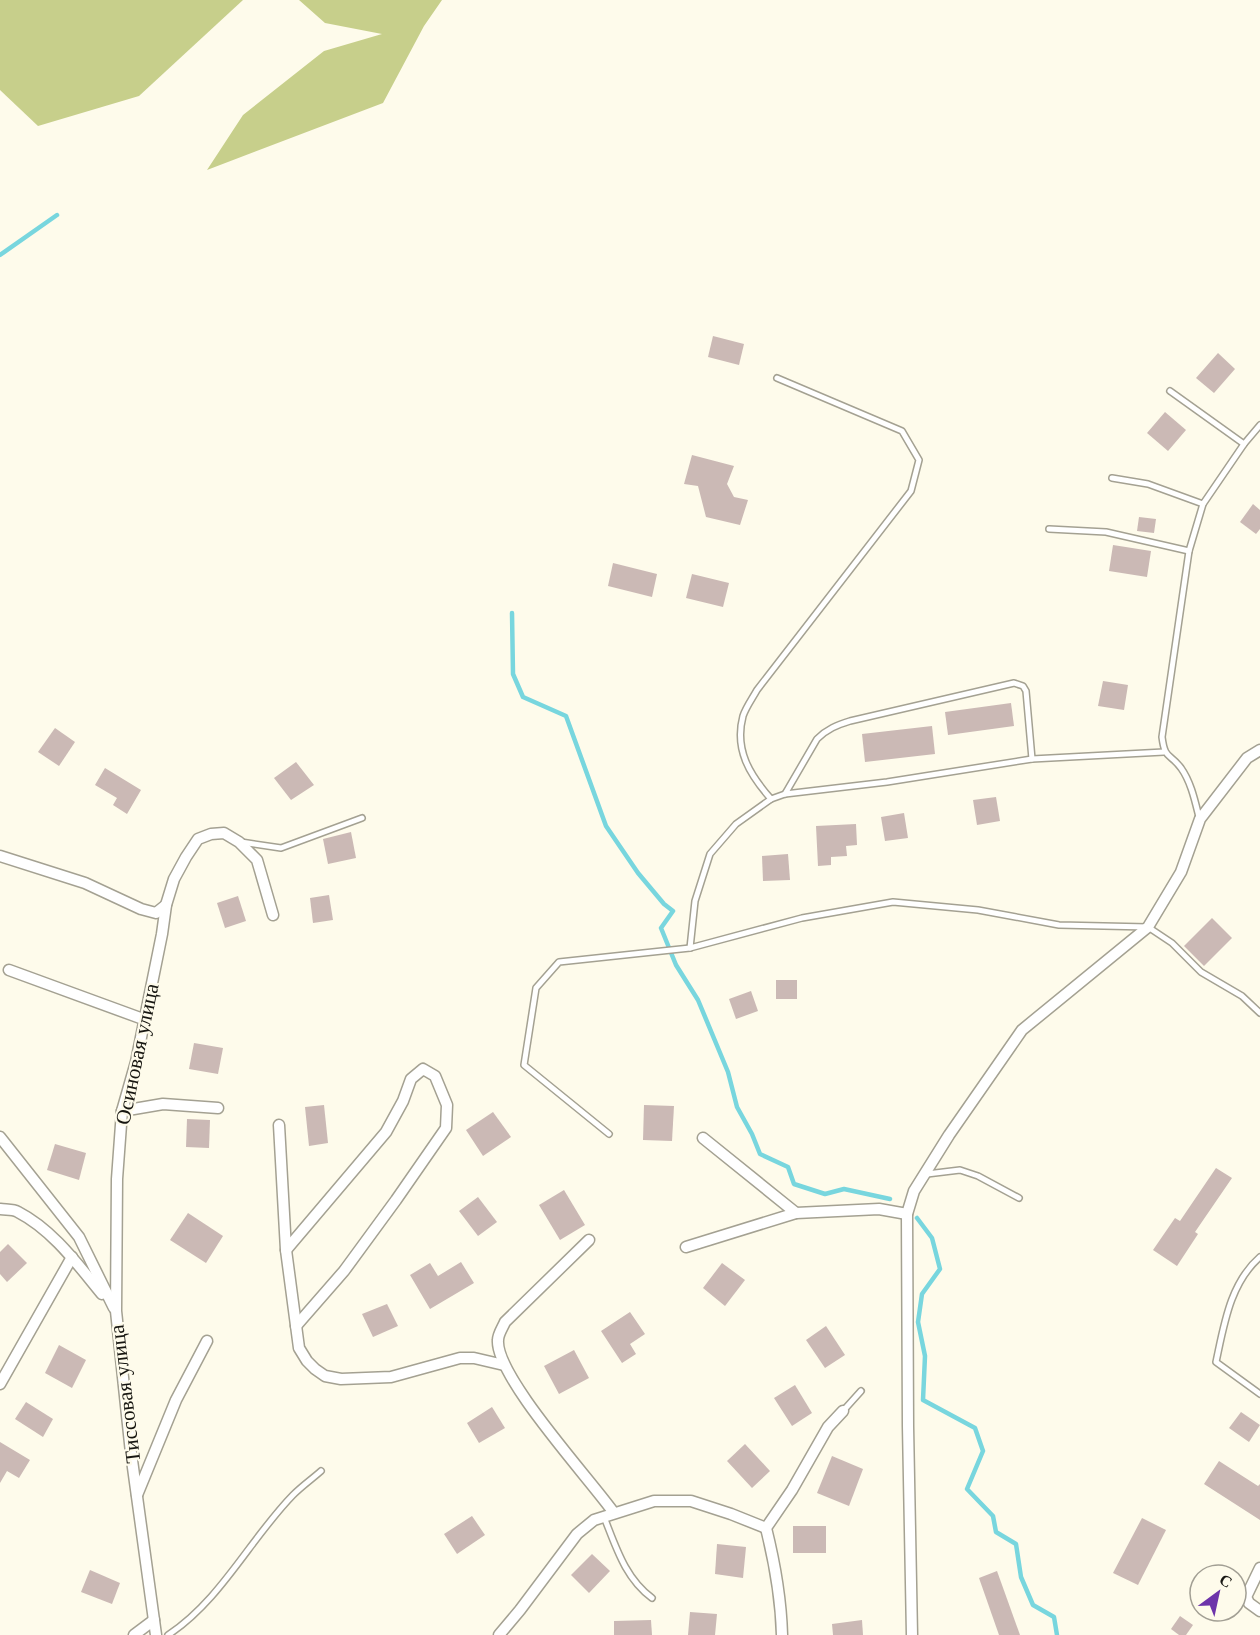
<svg xmlns="http://www.w3.org/2000/svg" width="1260" height="1635" font-family="'Libre Baskerville',serif">
  <style>
    .forest { fill: #c7cf8b }
    .lines { fill: none; stroke-linecap: round; stroke-linejoin: round }
    .stream { stroke: #78d6de; stroke-width: 4.5 }
    .building { fill: #cbb9b5 }
    .lane-casing { stroke: #a4a192; stroke-width: 8 }
    .street-casing { stroke: #a4a192; stroke-width: 13 }
    .lane { stroke: #fff; stroke-width: 5 }
    .street { stroke: #fff; stroke-width: 10 }
    .labels { text-anchor: middle; dominant-baseline: central; stroke-width: 4.5; stroke-linejoin: round; paint-order: stroke }
    .street-label { font-size: 21px; fill: #171611; stroke: #fefbeb }
  </style>
  <rect width="100%" height="100%" fill="#fefbeb"/>
  <!-- forest -->
  <g class="forest">
    <polygon points="0,0 243,0 139,96 38,126 0,90"/>
    <polygon points="299,0 442,0 424,26 383,103 207,170 243,115 324,51 382,34 325,23"/>
  </g>
  <g class="lines">
    <!-- stream -->
    <g class="stream">
      <polyline points="0,255 57,215"/>
      <polyline points="512,613 513,674 523,697 566,716 606,826 638,873 664,904 673,911 661,928 676,965 698,1000 728,1072 737,1107 752,1134 760,1154 788,1167 794,1184 825,1194 844,1189 890,1199"/>
      <polyline points="917,1218 932,1238 940,1269 922,1294 918,1322 925,1356 923,1400 975,1428 983,1451 967,1489 993,1516 996,1532 1016,1544 1021,1577 1033,1605 1054,1617 1057,1635"/>
    </g>
  </g>
  <!-- building -->
  <g class="building">
    <polygon points="713,336 744,344 739,365 708,357"/>
    <polygon points="1218,353 1235,369 1214,393 1196,378"/>
    <polygon points="1165,412 1186,430 1168,451 1147,433"/>
    <polygon points="692,455 734,466 727,484 734,497 748,500 740,525 706,517 698,486 684,484"/>
    <polygon points="1253,504 1260,510 1260,529 1256,534 1240,522"/>
    <polygon points="1139,517 1156,519 1154,533 1137,531"/>
    <polygon points="1113,545 1151,551 1147,577 1109,571"/>
    <polygon points="613,563 657,574 652,597 608,586"/>
    <polygon points="692,574 729,583 723,607 686,598"/>
    <polygon points="1103,681 1128,685 1124,710 1098,706"/>
    <polygon points="1011,703 1014,726 948,735 945,712"/>
    <polygon points="932,726 935,754 865,762 862,734"/>
    <polygon points="55,728 75,742 59,766 38,752"/>
    <polygon points="296,762 314,785 291,800 274,778"/>
    <polygon points="105,768 141,790 127,814 113,805 117,798 95,785"/>
    <polygon points="996,797 1000,821 977,825 973,800"/>
    <polygon points="904,813 908,838 885,841 881,817"/>
    <polygon points="856,824 857,845 846,846 847,856 831,857 831,865 818,866 816,826"/>
    <polygon points="351,832 356,858 328,864 323,839"/>
    <polygon points="788,854 790,880 763,881 762,856"/>
    <polygon points="329,895 333,920 313,923 310,898"/>
    <polygon points="238,896 246,921 225,928 217,903"/>
    <polygon points="1212,918 1232,938 1204,966 1184,946"/>
    <rect x="776" y="980" width="21" height="19"/>
    <polygon points="751,991 758,1011 736,1019 729,999"/>
    <polygon points="194,1043 223,1048 218,1074 189,1069"/>
    <polygon points="324,1105 328,1143 309,1146 305,1107"/>
    <polygon points="644,1105 674,1106 672,1141 643,1140"/>
    <polygon points="493,1112 511,1137 483,1156 466,1130"/>
    <polygon points="187,1119 210,1120 209,1148 186,1147"/>
    <polygon points="55,1144 86,1153 79,1180 47,1170"/>
    <polygon points="1216,1168 1232,1178 1195,1232 1198,1234 1177,1266 1153,1250 1175,1218 1180,1221"/>
    <polygon points="564,1190 585,1225 560,1240 539,1205"/>
    <polygon points="478,1197 497,1222 478,1236 459,1211"/>
    <polygon points="188,1213 223,1236 206,1263 170,1240"/>
    <polygon points="8,1244 27,1263 7,1282 0,1274 0,1252"/>
    <polygon points="461,1262 474,1283 430,1309 410,1275 430,1263 438,1276"/>
    <polygon points="722,1263 745,1280 725,1306 703,1288"/>
    <polygon points="387,1304 398,1326 373,1337 362,1314"/>
    <polygon points="630,1312 645,1334 630,1344 636,1354 622,1363 601,1331"/>
    <polygon points="826,1326 845,1355 825,1368 806,1340"/>
    <polygon points="59,1345 86,1360 72,1388 45,1373"/>
    <polygon points="574,1350 589,1378 559,1394 544,1366"/>
    <polygon points="795,1385 812,1413 792,1426 774,1398"/>
    <polygon points="26,1402 53,1419 43,1437 15,1419"/>
    <polygon points="492,1407 505,1428 479,1443 467,1423"/>
    <polygon points="1241,1412 1260,1425 1249,1442 1229,1428"/>
    <polygon points="0,1442 30,1460 19,1478 7,1471 0,1483"/>
    <polygon points="745,1444 770,1471 752,1488 727,1461"/>
    <polygon points="832,1456 863,1469 849,1506 817,1493"/>
    <polygon points="1219,1461 1258,1486 1260,1484 1260,1520 1204,1484"/>
    <polygon points="472,1516 485,1535 457,1554 444,1534"/>
    <polygon points="1142,1518 1166,1530 1138,1585 1113,1573"/>
    <rect x="793" y="1526" width="33" height="27"/>
    <polygon points="717,1544 746,1547 743,1578 715,1574"/>
    <polygon points="592,1554 610,1571 589,1593 571,1575"/>
    <polygon points="90,1570 120,1583 112,1604 81,1592"/>
    <polygon points="997,1571 1020,1635 999,1635 979,1578"/>
    <polygon points="690,1612 717,1614 715,1635 688,1635"/>
    <polygon points="1180,1616 1193,1625 1186,1635 1179,1635 1171,1629"/>
    <polygon points="651,1620 652,1635 614,1635 614,1621"/>
    <polygon points="862,1620 863,1635 833,1635 832,1624"/>
  </g>
  <g class="lines">
    <defs>
      <g id="lane">
        <polyline points="1170,391 1244,444"/>
        <polyline points="1112,478 1148,484 1203,504"/>
        <polyline points="1049,529 1106,532 1189,551"/>
        <path d="M785,794l32,-55c10,-10 20,-14 33,-18l164,-38 9,3 3,5 6,68"/>
        <path d="M771,799c-21,-24 -37,-49 -28,-83 3,-9 9,-17 14,-26l154,-199 8,-31 -17,-29 -125,-53"/>
        <path d="M1199,817c-4,-16 -8,-35 -18,-49 -12,-16 -16,-8 -19,-31l27,-186 14,-47 41,-60 16,-19"/>
        <polyline points="241,842 281,848 362,818"/>
        <polyline points="690,948 695,901 710,854 736,824 771,799 785,794 887,782 1032,759 1164,752"/>
        <polyline points="609,1134 524,1065 536,988 559,962 690,948 802,918 893,902 978,910 1059,925 1148,927 1172,943 1201,972 1242,996 1260,1013"/>
        <polyline points="927,1174 960,1170 978,1176 1019,1198"/>
        <path d="M1260,1257c-30,26 -36,68 -44,105l44,32"/>
        <polyline points="843,1411 861,1391"/>
        <path d="M604,1517c12,30 21,61 48,81"/>
        <path d="M168,1635c53,-35 82,-96 125,-140 9,-9 19,-16 28,-24"/>
      </g>
      <g id="street">
        <polyline points="0,856 85,883 141,909 156,913 166,905"/>
        <polyline points="9,970 143,1019"/>
        <polyline points="122,1111 163,1104 218,1108"/>
        <polyline points="279,1125 286,1250 299,1348 307,1361 315,1369 325,1376 341,1379 391,1377 460,1358 474,1358 504,1365"/>
        <polyline points="0,1137 79,1237 114,1308"/>
        <polyline points="703,1138 796,1213"/>
        <path d="M0,1209c6,1 13,0 18,3 35,18 60,53 84,82"/>
        <path d="M589,1240l-84,82c-2,5 -7,12 -7,18 -3,36 92,139 116,173"/>
        <polyline points="686,1247 796,1213 879,1209 907,1214"/>
        <polyline points="286,1250 386,1132 403,1101 411,1079 423,1069 435,1076 447,1105 446,1128 396,1200 344,1271 296,1326"/>
        <polyline points="0,1384 72,1257"/>
        <polyline points="137,1495 176,1400 207,1341"/>
        <polyline points="1260,1568 1246,1597 1249,1603 1260,1611"/>
        <polyline points="134,1635 154,1620"/>
        <polyline points="156,1635 131,1453 116,1311 117,1179 122,1111 136,1062 162,934 166,905 174,879 186,857 198,839 211,834 224,833 239,842 257,860 273,915"/>
        <polyline points="499,1635 520,1610 577,1534 594,1520 654,1501 691,1501 731,1514 766,1528"/>
        <path d="M782,1635c-1,-37 -7,-71 -16,-107l26,-38 36,-63 15,-16"/>
        <polyline points="912,1635 908,1426 907,1214 914,1191 949,1135 1022,1030 1148,927 1181,872 1200,819 1247,758 1260,750"/>
      </g>
    </defs>
    <!-- lane casing -->
    <use href="#lane" class="lane-casing"/>
    <!-- street casing -->
    <use href="#street" class="street-casing"/>
    <!-- lane -->
    <use href="#lane" class="lane"/>
    <!-- street -->
    <use href="#street" class="street"/>
  </g>
  <g class="labels">
    <!-- street labels -->
    <g class="street-label">
      <text transform="translate(137 1054) rotate(-78)">Осиновая улица</text>
      <text transform="translate(125 1394) rotate(-97)">Тиссовая улица</text>
    </g>
  </g>
  <!-- north arrow -->
  <g transform="translate(1218 1593) rotate(33)"><circle r="28" fill="#fefbeb" stroke="#a29f94" stroke-width="1.5"/>
  <path d="M0-4.5L10 22L0 15L-10 22Z" fill="#6d34aa"/>
  <text y="-9" font-size="16" font-weight="bold" text-anchor="middle" fill="#171611">С</text>
  </g>
</svg>
